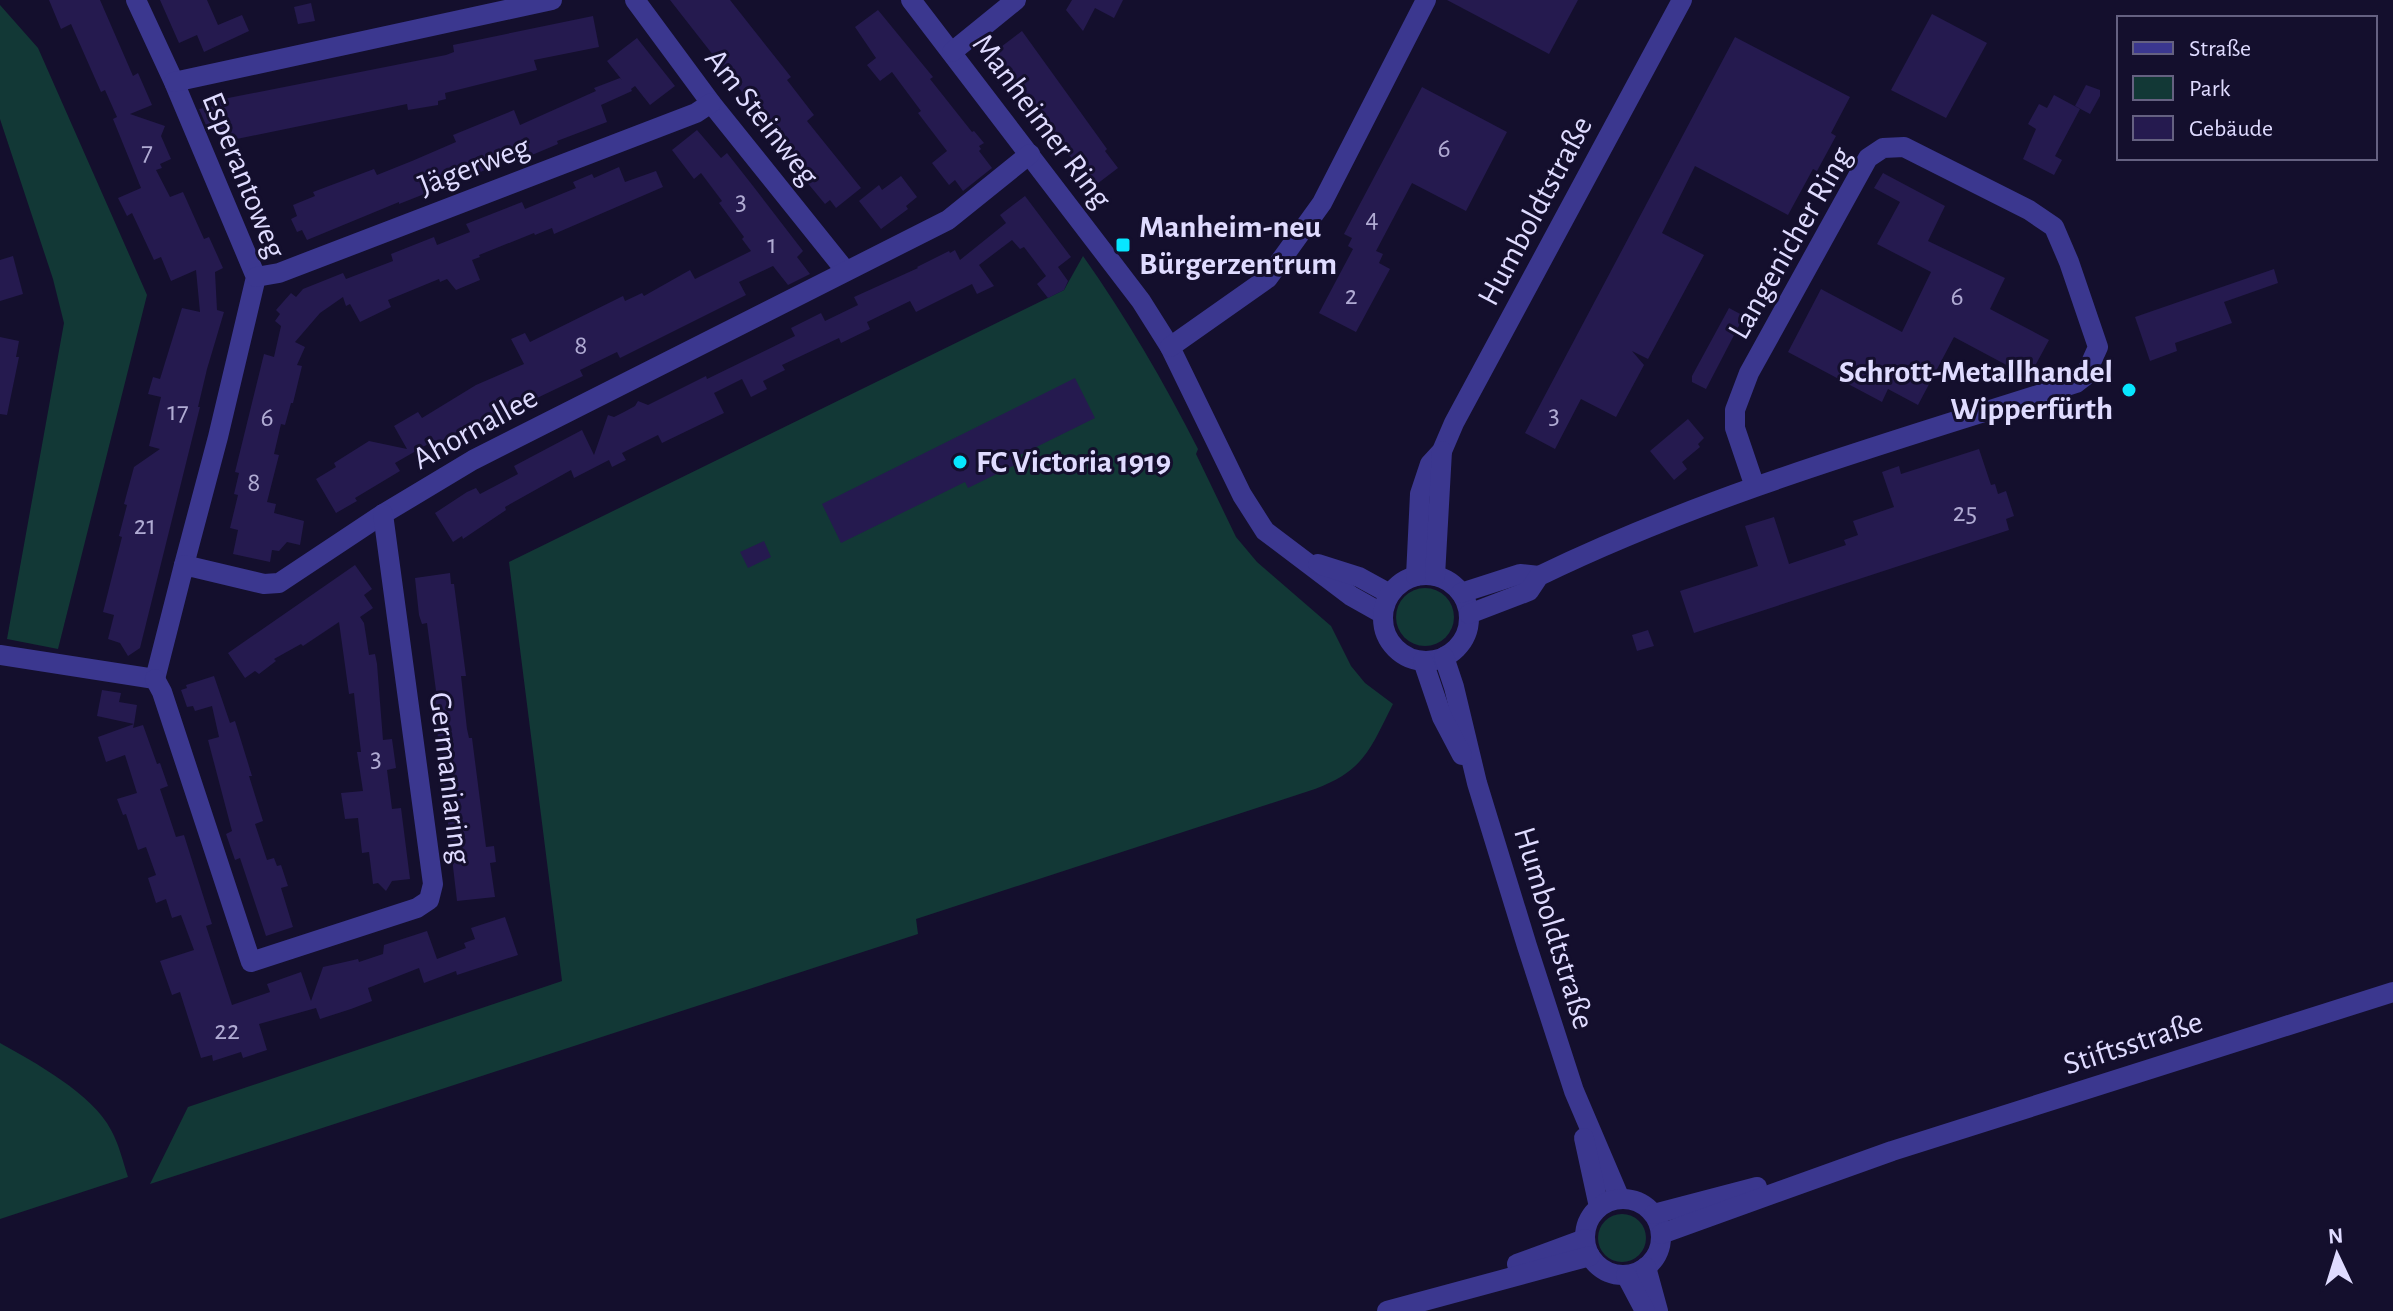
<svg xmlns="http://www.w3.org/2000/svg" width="2393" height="1311" font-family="'Alegreya Sans',sans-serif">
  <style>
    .green { fill: #123836 }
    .building { fill: #251a4f }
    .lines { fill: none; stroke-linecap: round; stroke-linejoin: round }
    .minor { stroke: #3b378f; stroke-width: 20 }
    .poi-dot { fill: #07e6ff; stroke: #140f2d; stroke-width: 3 }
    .labels { text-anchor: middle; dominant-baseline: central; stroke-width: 6; stroke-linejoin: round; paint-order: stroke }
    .number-label { font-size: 28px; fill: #b0abd3 }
    .street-label { font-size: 32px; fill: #dfdbff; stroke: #140f2d }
    .poi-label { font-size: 32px; font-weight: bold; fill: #dfdbff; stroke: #140f2d; text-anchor: start }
  </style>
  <rect width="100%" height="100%" fill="#140f2d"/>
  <!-- green -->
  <g class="green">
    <polygon points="0,5 38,48 147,295 58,649 7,639 64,323 53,279 0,119"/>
    <path d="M1083,256c43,61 81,126 115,193l-2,5 40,83 21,25 74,64 20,40 14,17 28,21c-23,45 -28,66 -78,85l-399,130 2,15 -768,250 38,-77 374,-126 -53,-419 555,-272z"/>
    <circle cx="1425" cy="617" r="29"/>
    <path d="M0,1043c34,19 93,51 111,87 8,14 12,32 17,47l-128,42z"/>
    <circle cx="1622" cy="1238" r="24"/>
  </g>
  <!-- building -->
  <g class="building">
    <polygon points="49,0 100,0 133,76 138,73 152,105 130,114 165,126 161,136 171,159 160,164 162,168 156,170 170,197 183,192 204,239 209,237 223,268 215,272 217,310 224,312 207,369 198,407 200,407 140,648 128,656 120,643 108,639 114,615 103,612 122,537 119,536 127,505 124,504 134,467 160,449 149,446 161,397 148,394 153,377 160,379 182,308 200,312 196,270 171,281 161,257 154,260 132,213 127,216 118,198 141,188 113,119 117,117 105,90 101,92 71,24 61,29"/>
    <polygon points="160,0 207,0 218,25 242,15 249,31 204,52 197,35 179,43"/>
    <polygon points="670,0 730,0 791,77 787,80 814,115 807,121 861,188 836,208 830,200 825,204 776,145 779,142 753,106"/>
    <polygon points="1072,0 1123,0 1114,18 1095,8 1083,31 1066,10"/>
    <polygon points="1447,0 1578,0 1549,54"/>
    <polygon points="311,3 315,21 298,24 294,7"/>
    <polygon points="878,10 933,77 930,79 972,132 974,131 984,143 979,146 981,149 979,151 992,168 963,191 955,180 949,185 932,163 947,151 918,113 921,111 892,72 880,81 867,65 876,58 855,27"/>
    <polygon points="1932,14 1987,43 1946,118 1891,90"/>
    <polygon points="593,16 599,47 534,60 537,70 445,93 446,99 438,101 438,105 408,110 407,104 222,142 217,121 206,125 199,109 214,106 213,101 446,55 454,52 453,45"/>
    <polygon points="1022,31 1107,149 1105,151 1118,168 1093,187 993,53"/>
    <polygon points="1735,37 1850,97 1831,133 1836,136 1817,171 1813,169 1788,215 1695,166 1662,233 1704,255 1648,359 1632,351 1644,365 1616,417 1581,399 1555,449 1525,433"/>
    <polygon points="637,38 675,86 650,105 635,86 631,89 632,91 601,105 607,122 557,141 558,144 532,155 531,152 399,204 399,202 307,240 302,230 297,232 291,219 297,216 293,205 315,196 313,192 374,169 377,175 412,161 456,142 453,135 514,110 520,125 596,91 594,88 620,78 622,80 607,61"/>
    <polygon points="2086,85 2100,90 2100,96 2090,114 2075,106"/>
    <polygon points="1422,87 1507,132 1466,211 1412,183 1376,251 1383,254 1379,263 1390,269 1356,332 1319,313 1353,249 1348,246 1352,238 1344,234"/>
    <polygon points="2054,95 2080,109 2055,156 2062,160 2054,175 2023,159 2036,129 2028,124 2039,104 2047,108"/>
    <polygon points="697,130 721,158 727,153 753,186 803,251 797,257 810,274 788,285 773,266 739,282 746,295 620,358 617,352 580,370 583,376 514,409 512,405 459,436 457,432 437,443 435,440 395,463 400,471 355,498 357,501 336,513 316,479 336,467 334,463 369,441 407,449 394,426 418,412 422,418 476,385 524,364 511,339 525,333 530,342 623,296 625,301 642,293 644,296 690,270 695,279 751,251 742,239 744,237 719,203 722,201 701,173 694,179 672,150"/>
    <polygon points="619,167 625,182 656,171 663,187 554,234 552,228 535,235 534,233 479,255 480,257 472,260 480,280 456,290 447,279 440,282 439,279 388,300 391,307 360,322 350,304 346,306 343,297 320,313 295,342 305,347 297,365 302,366 293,403 291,403 285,425 281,424 274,454 279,455 267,502 276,504 274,513 304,521 300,545 287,542 279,551 272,550 270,562 233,554 238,530 230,528 238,495 234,494 239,473 235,472 264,354 274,357 281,326 275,321 280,314 276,310 291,293 296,297 303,289 343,273 346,279 393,261 391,254 434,237 437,245 470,232 466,224 522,202 525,209 576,188 573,182 592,174 594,178"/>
    <polygon points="1883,173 1945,206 1928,241 2005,278 1990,309 2049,340 2029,377 1954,337 1918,405 1888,389 1882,402 1788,352 1821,289 1902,332 1931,272 1877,244 1900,202 1874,188"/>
    <polygon points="901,176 917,197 906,206 908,209 881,229 859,201 879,185 882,190"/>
    <polygon points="1025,196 1071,257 1058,267 1068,281 1064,290 1048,298 1037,284 1046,276 1024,247 1020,249 1012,240 979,265 994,286 977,294 972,284 916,312 910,301 867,322 870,329 841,343 839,338 782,365 785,370 763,381 767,389 751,397 742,379 714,393 724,413 662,443 658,435 622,453 626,460 612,467 609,460 574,478 571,470 505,507 506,510 463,539 462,536 453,542 435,513 467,492 476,488 480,494 518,474 514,466 582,430 594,455 608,415 614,417 624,412 635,406 638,401 648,405 706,376 707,379 795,336 791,328 821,313 825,321 858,305 854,297 918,268 917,267 949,251 950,253 955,250 960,260 1006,223 1000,215"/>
    <polygon points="13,256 23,294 0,301 0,260"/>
    <polygon points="2274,269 2278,283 2224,302 2232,323 2175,343 2177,351 2150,361 2135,317"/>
    <polygon points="1729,308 1744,316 1706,389 1692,382 1692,376"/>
    <polygon points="0,337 19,341 16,357 19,357 7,415 0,414"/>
    <polygon points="1075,378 1095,418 1012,459 1015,465 968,488 965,482 841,543 822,504"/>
    <polygon points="1688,419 1704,438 1698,444 1700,447 1682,462 1687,469 1674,480 1650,451"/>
    <polygon points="1979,449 1991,485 1995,484 1998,494 2006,491 2014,516 2006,519 2009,530 1694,633 1680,591 1758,566 1745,526 1774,517 1789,564 1846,545 1844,540 1858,535 1853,521 1894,507 1882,472 1899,466 1901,474"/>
    <polygon points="764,541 771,557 748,568 740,552"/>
    <polygon points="355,565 372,589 364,595 373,608 360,617 364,623 369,655 375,654 377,664 383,740 392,739 396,768 387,770 392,809 401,808 410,879 392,881 386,891 378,883 373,884 369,852 362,853 358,818 345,819 341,793 363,791 357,752 361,752 355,703 354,693 349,694 339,622 303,646 301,644 274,659 276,661 259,674 255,671 245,678 228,653"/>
    <polygon points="450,573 451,584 454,584 466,676 461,676 467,729 469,738 472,738 486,847 494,846 496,862 490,863 495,897 457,901 436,721 433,721 430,698 437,698 427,623 422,624 419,615 415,578"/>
    <polygon points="1648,630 1654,646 1637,651 1632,635"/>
    <polygon points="214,676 230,723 235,721 252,776 249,776 263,821 255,824 267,860 274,858 277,866 281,865 288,886 281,888 293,927 266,936 240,858 235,860 226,834 232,831 208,740 219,737 212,706 195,711 193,706 187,707 181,690 187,688 186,685"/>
    <polygon points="102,690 121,693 119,702 137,705 134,724 97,716"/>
    <polygon points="134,724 133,728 143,725 157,764 160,763 168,786 160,789 176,837 184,835 212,924 206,926 232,1005 270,992 267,984 301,972 311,1001 323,967 358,959 359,962 383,954 384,945 427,931 437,959 466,948 464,943 475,939 471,928 505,917 518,955 457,975 456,971 424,983 419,968 368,988 372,1001 351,1009 320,1019 316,1008 259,1024 267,1050 243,1058 241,1052 213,1061 212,1055 201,1058 180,992 172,995 160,961 194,950 181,915 172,918 166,899 156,903 148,878 156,875 146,847 138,850 126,814 123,815 117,799 137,793 125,755 106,762 98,737"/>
  </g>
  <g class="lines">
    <!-- minor -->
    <g class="minor">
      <polyline points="136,0 174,82 256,277 218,437 184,565"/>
      <polyline points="635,0 711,103 845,270"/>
      <polyline points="911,0 1141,301 1170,347 1242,495 1265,531 1351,596 1383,614"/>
      <polyline points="952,52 1016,0"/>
      <polyline points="174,82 552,0"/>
      <polyline points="256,277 279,273 696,113 711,103"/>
      <polyline points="1170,347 1268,278 1322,203 1426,0"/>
      <polyline points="1318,564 1359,577 1390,594"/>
      <circle cx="1426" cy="618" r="43"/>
      <polyline points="1416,576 1420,494 1430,464 1442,451 1454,423 1682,0"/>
      <polyline points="1435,576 1442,451"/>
      <polyline points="1461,593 1520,574 1539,576"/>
      <path d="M1469,614l60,-23 10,-15c171,-83 356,-135 537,-193l9,-7 13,-29 -29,-85 -15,-35 -25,-17 -125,-63 -21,1 -15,10 -119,215 -14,37v18l20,59"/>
      <polyline points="0,655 155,679 184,565 264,584 279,583 383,514 473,460 948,220 1030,154"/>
      <polyline points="1444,657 1454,687 1477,783 1527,946 1574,1091 1620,1199"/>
      <polyline points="1423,661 1442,717 1462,755"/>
      <polyline points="155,679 162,692 251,962 417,908 429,900 433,884 383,514"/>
      <polyline points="1584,1138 1599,1207"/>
      <circle cx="1623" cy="1237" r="38"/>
      <polyline points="1654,1214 1757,1187"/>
      <polyline points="1661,1234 1892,1151 2393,992"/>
      <polyline points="1517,1264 1585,1239"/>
      <polyline points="1646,1267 1658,1311"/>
      <polyline points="1626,1275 1645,1311"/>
      <polyline points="1387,1311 1590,1256"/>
    </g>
  </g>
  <!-- markers -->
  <g class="poi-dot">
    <rect x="1115" y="237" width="16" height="16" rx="4"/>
    <circle cx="2129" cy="390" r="8"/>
    <circle cx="960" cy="462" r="8"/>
  </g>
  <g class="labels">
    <!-- number labels -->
    <g class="number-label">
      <text x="1444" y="149">6</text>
      <text x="147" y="152">7</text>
      <text x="741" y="201">3</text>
      <text x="1372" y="219">4</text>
      <text x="772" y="245">1</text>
      <text x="1351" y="296">2</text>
      <text x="1957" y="297">6</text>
      <text x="581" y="346">8</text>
      <text x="178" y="412">17</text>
      <text x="1554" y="415">3</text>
      <text x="267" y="418">6</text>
      <text x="254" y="483">8</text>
      <text x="1965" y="513">25</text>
      <text x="145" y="526">21</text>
      <text x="376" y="758">3</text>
      <text x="227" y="1031">22</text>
    </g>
    <!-- street labels -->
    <g class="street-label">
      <text transform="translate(762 117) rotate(52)">Am Steinweg</text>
      <text transform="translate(1042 121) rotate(53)">Manheimer Ring</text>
      <text transform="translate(474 166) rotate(-21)">Jägerweg</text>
      <text transform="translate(244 175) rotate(68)">Esperantoweg</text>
      <text transform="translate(1535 211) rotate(-62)">Humboldtstraße</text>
      <text transform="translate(1790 243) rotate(-60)">Langenicher Ring</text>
      <text transform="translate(475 428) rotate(-29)">Ahornallee</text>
      <text transform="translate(450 778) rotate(83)">Germaniaring</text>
      <text transform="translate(1554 928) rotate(73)">Humboldtstraße</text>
      <text transform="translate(2133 1043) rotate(-18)">Stiftsstraße</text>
    </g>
    <!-- poi labels -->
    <g class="poi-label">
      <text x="1139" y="227">Manheim-neu<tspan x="1139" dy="37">Bürgerzentrum</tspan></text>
      <text x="2113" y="372" text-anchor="end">Schrott-Metallhandel<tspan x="2113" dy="37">Wipperfürth</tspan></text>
      <text x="976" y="462">FC Victoria 1919</text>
    </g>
  </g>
  <!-- legend -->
  <rect x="2117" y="16" width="260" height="144" fill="#140f2d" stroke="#656181" stroke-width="2"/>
  <rect x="2133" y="42" width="40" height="12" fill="#3b378f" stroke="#656181" stroke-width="2"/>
  <text x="2189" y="56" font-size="24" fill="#dfdbff">Straße</text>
  <rect x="2133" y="76" width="40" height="24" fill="#123836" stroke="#656181" stroke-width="2"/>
  <text x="2189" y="96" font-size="24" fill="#dfdbff">Park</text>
  <rect x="2133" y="116" width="40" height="24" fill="#251a4f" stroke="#656181" stroke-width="2"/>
  <text x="2189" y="136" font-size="24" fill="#dfdbff">Gebäude</text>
  <!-- north arrow -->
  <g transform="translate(2337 1255) rotate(356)" stroke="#140f2d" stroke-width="6" paint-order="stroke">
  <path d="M0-6L14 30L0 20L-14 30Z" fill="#dfdbff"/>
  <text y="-12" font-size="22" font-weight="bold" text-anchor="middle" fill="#dfdbff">N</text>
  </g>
</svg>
